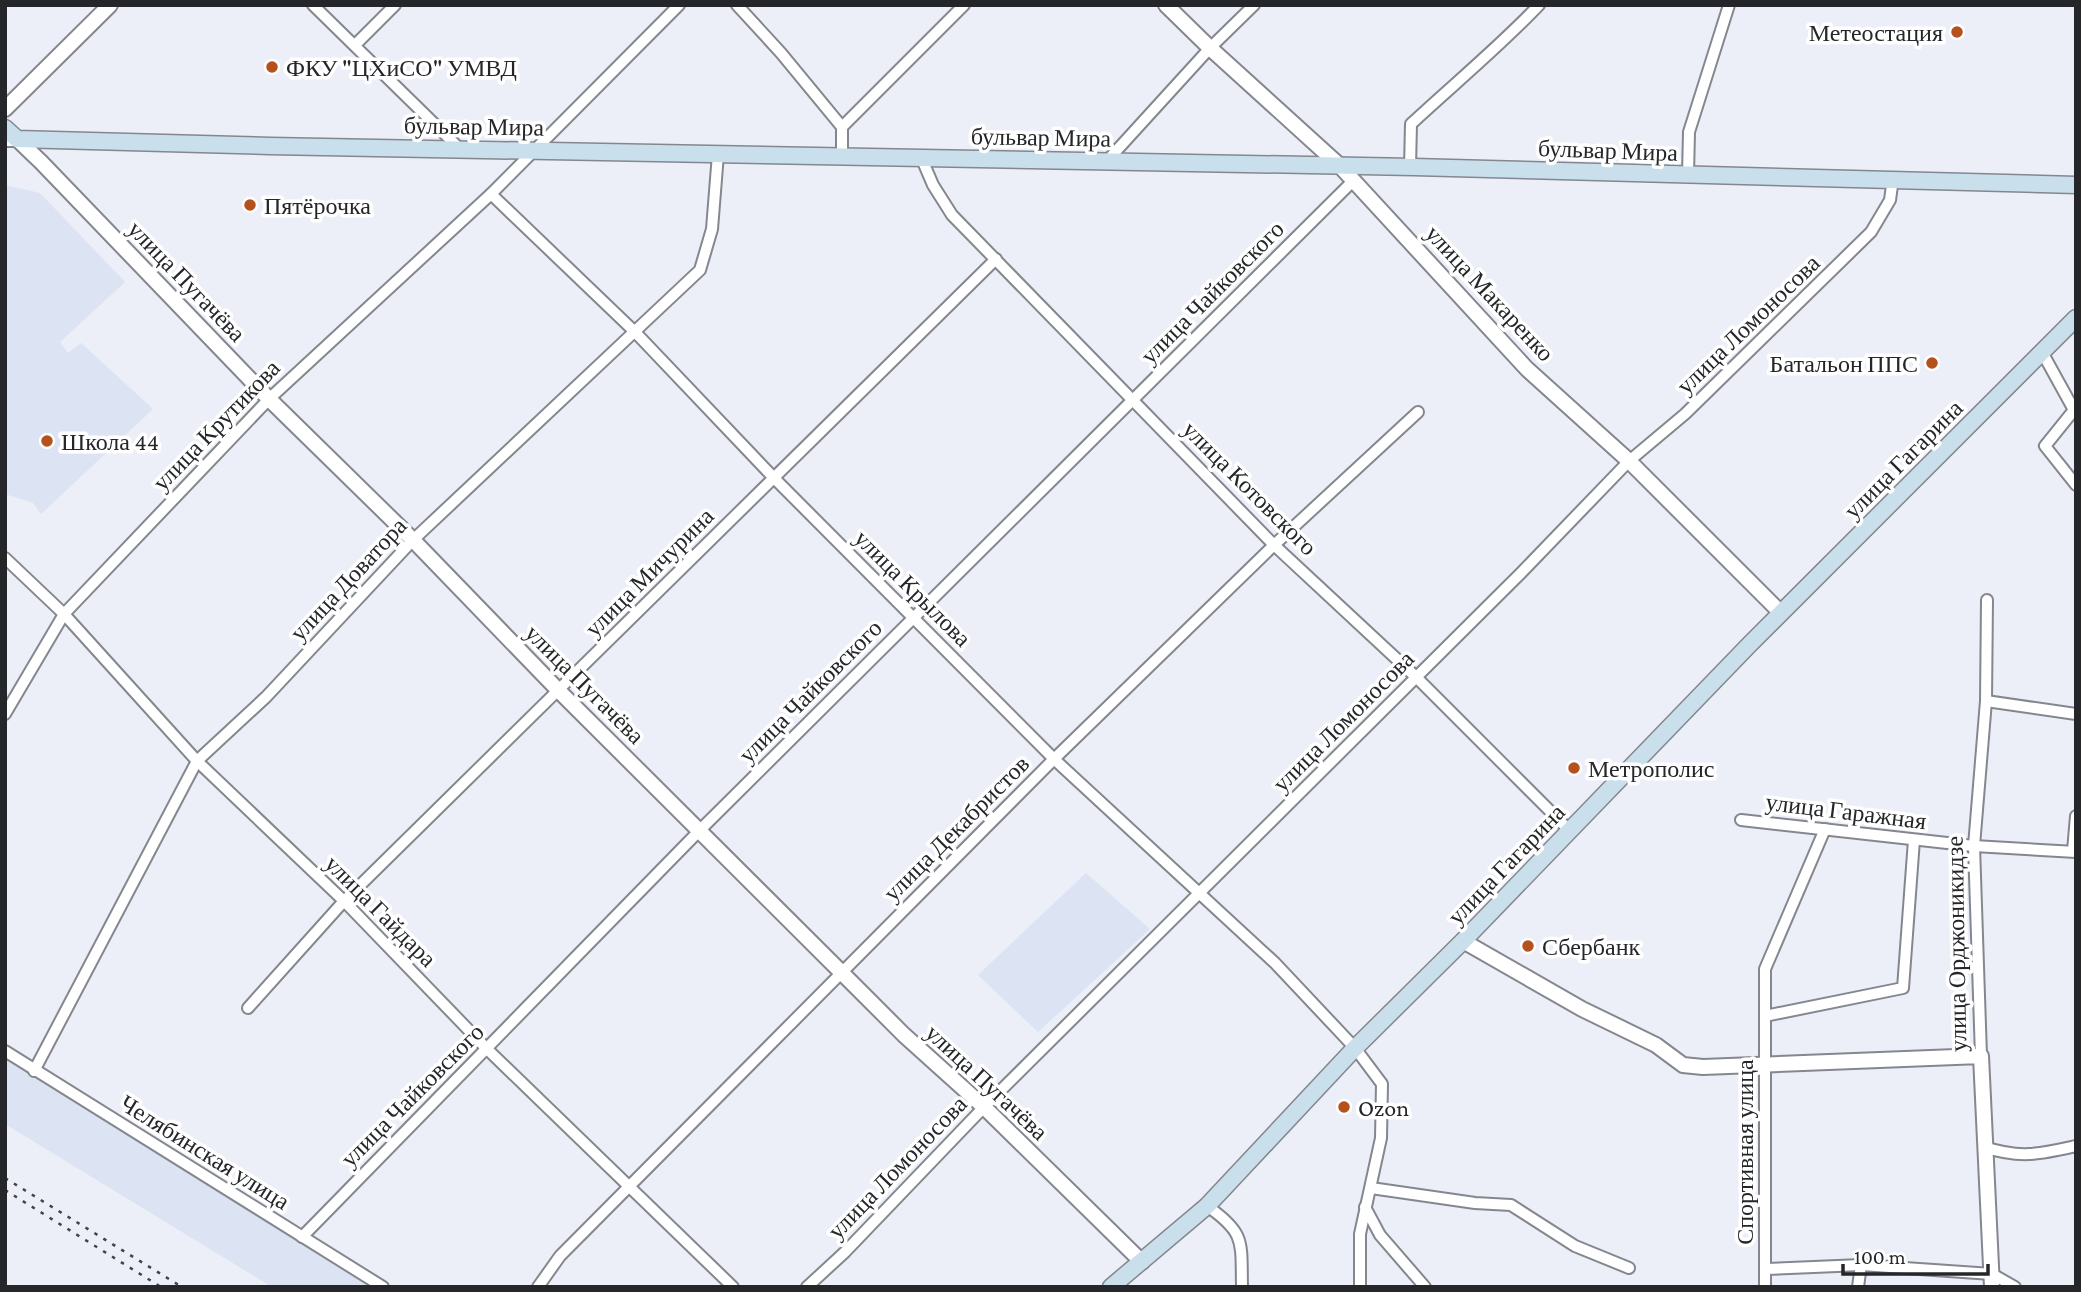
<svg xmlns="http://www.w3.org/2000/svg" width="2081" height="1292" font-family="'Crimson Pro',serif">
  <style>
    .built { fill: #dce3f2 }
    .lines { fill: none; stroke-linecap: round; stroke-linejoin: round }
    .minor-casing { stroke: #84878e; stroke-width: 14 }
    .tertiary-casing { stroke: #84878e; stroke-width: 18 }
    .secondary-casing { stroke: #84878e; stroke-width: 19 }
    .minor { stroke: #fff; stroke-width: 10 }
    .tertiary { stroke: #fff; stroke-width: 14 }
    .secondary { stroke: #cadfec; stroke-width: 16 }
    .rail { stroke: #424347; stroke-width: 2.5; stroke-dasharray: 3.5 7; stroke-linecap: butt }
    .poi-dot { fill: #b5511c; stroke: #fff; stroke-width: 2.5 }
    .labels { text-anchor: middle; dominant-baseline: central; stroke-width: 7; stroke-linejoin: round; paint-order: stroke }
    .poi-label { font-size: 24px; fill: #252629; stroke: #fff; text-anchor: start }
    .street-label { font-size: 24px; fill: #252629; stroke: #fff }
  </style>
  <rect width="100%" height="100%" fill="#eceff7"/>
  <!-- built -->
  <g class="built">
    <polygon points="5,185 40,193 125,282 60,342 68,353 81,343 153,409 41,514 33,503 5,494"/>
    <polygon points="1086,873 1150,929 1038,1032 978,975"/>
    <polygon points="5,1059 375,1287 272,1287 5,1124"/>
  </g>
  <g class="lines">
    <defs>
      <g id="minor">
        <polyline points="313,5 460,149"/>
        <polyline points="679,5 491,194 635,332 774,478 1054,759 1275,963 1355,1048 1382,1084 1381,1138 1360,1234 1360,1287"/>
        <polyline points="737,5 781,53 842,127"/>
        <polyline points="355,45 395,5"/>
        <polyline points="842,156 842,127 964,5"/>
        <polyline points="921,157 933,185 952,215 1274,545 1416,677 1570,831"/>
        <polyline points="1107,161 1210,48 1254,5"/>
        <path d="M1410,167l1,-43c43,-40 88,-77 128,-119"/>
        <polyline points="1688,175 1689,132 1729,5"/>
        <polyline points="2042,352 2074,410 2045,446 2076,485"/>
        <polyline points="5,558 64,614 197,761 344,901 487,1049 733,1287"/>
        <polyline points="1986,701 2076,714"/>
        <polyline points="5,714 64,614 269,399 491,194"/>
        <polyline points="1741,820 1974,846 2076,852"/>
        <polyline points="2073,851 2076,816"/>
        <polyline points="248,1008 344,901 996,259"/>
        <polyline points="1765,1016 1903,988 1914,840"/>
        <polyline points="5,1051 383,1287"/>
        <polyline points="1981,1056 1974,846 1986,701 1987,600"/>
        <polyline points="34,1071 197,761 266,697 413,540 700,270 712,229 718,154"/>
        <path d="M1984,1147c37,12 56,7 92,-1"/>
        <polyline points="1371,1188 1475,1203 1511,1205 1575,1246 1629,1268"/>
        <path d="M1207,1206c39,27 34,36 35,81"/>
        <polyline points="1365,1207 1380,1235 1425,1287"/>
        <polyline points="302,1237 699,831 1353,181"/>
        <polyline points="1766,1269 1861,1265 1992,1274 2015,1287"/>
        <polyline points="538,1287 560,1256 1054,759 1274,545 1418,412"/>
        <polyline points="807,1287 845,1252 984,1107 1521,573 1629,461 1685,414 1871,232 1890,200 1893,178"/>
        <polyline points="1765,1287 1765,969 1825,829"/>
        <polyline points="1858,1287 1861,1265"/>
      </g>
      <g id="tertiary">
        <polyline points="1166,5 1210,48 1340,166 1527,369 1629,461 1781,613"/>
        <polyline points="5,109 110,5"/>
        <polyline points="5,139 17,139 41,162 269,399 413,540 559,691 842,973 904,1035 984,1107 1142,1262"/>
        <polyline points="1463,941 1582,1009 1656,1045 1683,1065 1703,1067 1981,1056 1992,1287"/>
      </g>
      <g id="secondary">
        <polyline points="5,128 17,139 270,146 1414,167 2076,185"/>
        <polyline points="1111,1287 1207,1206 1355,1048 1463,941 1749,645 2076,318"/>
      </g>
    </defs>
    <!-- minor casing -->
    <use href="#minor" class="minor-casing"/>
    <!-- tertiary casing -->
    <use href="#tertiary" class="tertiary-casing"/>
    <!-- secondary casing -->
    <use href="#secondary" class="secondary-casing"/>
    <!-- minor -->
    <use href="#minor" class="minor"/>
    <!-- tertiary -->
    <use href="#tertiary" class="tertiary"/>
    <!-- secondary -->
    <use href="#secondary" class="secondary"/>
    <!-- rail -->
    <g class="rail">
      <polyline points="5,1178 182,1287"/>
      <polyline points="5,1190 161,1287"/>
    </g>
  </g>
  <!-- markers -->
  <g class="poi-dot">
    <circle cx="1957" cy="32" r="7"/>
    <circle cx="272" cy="67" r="7"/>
    <circle cx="250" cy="205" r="7"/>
    <circle cx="1932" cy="363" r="7"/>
    <circle cx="47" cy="441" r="7"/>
    <circle cx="1574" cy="768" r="7"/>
    <circle cx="1528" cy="946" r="7"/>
    <circle cx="1344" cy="1107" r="7"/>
  </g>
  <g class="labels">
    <!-- poi labels -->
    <g class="poi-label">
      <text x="1943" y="32" text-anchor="end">Метеостация</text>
      <text x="286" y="67">ФКУ "ЦХиСО" УМВД</text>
      <text x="264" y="205">Пятёрочка</text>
      <text x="1918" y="363" text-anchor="end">Батальон ППС</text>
      <text x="61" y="441">Школа 44</text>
      <text x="1588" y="768">Метрополис</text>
      <text x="1542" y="946">Сбербанк</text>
      <text x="1358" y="1107">Ozon</text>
    </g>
    <!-- street labels -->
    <g class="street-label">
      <text transform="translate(474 126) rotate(1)">бульвар Мира</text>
      <text transform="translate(1041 137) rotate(1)">бульвар Мира</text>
      <text transform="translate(1608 150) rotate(2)">бульвар Мира</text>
      <text transform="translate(187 281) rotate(46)">улица Пугачёва</text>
      <text transform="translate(1212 292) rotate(-45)">улица Чайковского</text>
      <text transform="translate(1490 293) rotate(47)">улица Макаренко</text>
      <text transform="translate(1748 324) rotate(-44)">улица Ломоносова</text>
      <text transform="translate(216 425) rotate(-46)">улица Крутикова</text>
      <text transform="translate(1903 459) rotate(-45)">улица Гагарина</text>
      <text transform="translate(1250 488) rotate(45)">улица Котовского</text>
      <text transform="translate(649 572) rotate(-45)">улица Мичурина</text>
      <text transform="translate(348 579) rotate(-47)">улица Доватора</text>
      <text transform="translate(913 588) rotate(45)">улица Крылова</text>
      <text transform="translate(585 684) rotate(45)">улица Пугачёва</text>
      <text transform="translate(810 691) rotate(-45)">улица Чайковского</text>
      <text transform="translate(1343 721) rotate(-45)">улица Ломоносова</text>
      <text transform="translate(1846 811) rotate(7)">улица Гаражная</text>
      <text transform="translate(956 828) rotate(-45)">улица Декабристов</text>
      <text transform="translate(1506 864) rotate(-46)">улица Гагарина</text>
      <text transform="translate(381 911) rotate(45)">улица Гайдара</text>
      <text transform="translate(1956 944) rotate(-91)">улица Орджоникидзе</text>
      <text transform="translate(987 1082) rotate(43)">улица Пугачёва</text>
      <text transform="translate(412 1095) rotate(-45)">улица Чайковского</text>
      <text transform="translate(205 1152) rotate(32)">Челябинская улица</text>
      <text transform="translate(1744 1152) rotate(-90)">Спортивная улица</text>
      <text transform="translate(897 1167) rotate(-46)">улица Ломоносова</text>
    </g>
  </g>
  <!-- border -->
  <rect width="2081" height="1292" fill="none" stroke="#252629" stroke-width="14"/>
  <!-- scale -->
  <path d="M1843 1264v10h145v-10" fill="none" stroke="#252629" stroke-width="3.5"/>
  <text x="1854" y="1264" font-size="21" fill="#252629" stroke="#ffffff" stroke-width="5" paint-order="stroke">100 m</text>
</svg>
